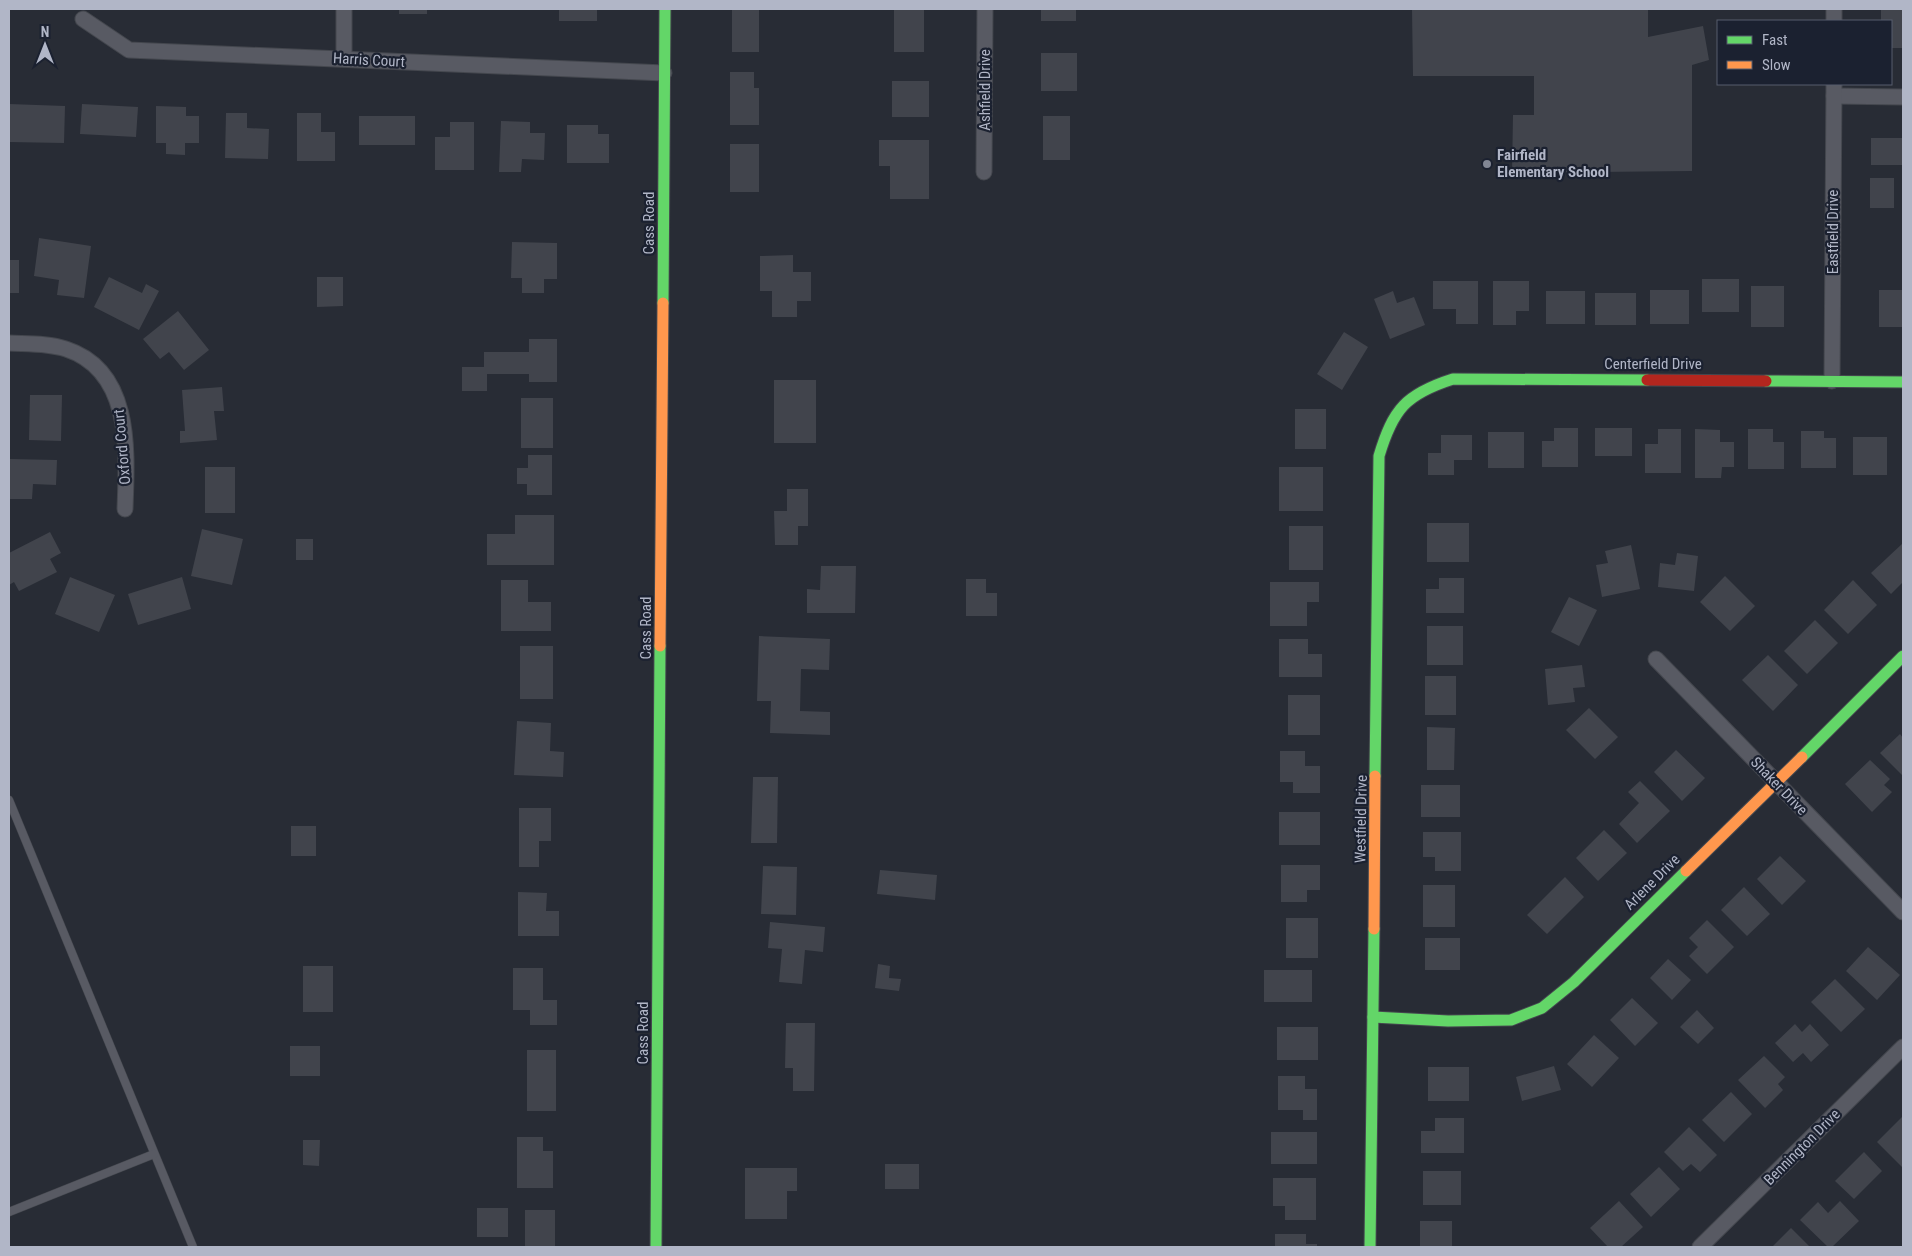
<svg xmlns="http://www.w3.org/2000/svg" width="1912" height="1256" font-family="'Roboto Condensed',sans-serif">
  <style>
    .building { fill: #41444c }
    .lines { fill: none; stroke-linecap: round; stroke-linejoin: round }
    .lane-casing { stroke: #44474e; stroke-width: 9 }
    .street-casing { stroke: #44474e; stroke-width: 17 }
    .fast-casing { stroke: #44474e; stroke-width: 13 }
    .slow-casing { stroke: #44474e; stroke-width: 13 }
    .jam-casing { stroke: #44474e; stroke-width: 13 }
    .lane { stroke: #585a63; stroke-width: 8 }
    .street { stroke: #585a63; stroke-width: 15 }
    .fast { stroke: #63d668; stroke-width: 11 }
    .slow { stroke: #ff974d; stroke-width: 11 }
    .jam { stroke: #b3261e; stroke-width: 11 }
    .poi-dot { fill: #818694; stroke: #1b2130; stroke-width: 2 }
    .labels { text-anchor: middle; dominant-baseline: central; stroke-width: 4.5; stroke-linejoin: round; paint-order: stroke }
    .street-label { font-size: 15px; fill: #b1b6c7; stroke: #1b2130 }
    .poi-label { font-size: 15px; font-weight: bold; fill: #b1b6c7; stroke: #1b2130; text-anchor: start }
  </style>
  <rect width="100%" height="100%" fill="#282c35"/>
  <!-- building -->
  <g class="building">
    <rect x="399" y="9" width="28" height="5"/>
    <rect x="559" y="9" width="38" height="12"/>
    <rect x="732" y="9" width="27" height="43"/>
    <rect x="894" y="9" width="30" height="43"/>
    <rect x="1041" y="9" width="35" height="12"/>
    <polygon points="1412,9 1648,9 1648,37 1703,26 1709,60 1692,65 1692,171 1512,173 1513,115 1534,115 1534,76 1413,76"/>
    <polygon points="1881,9 1903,9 1903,48 1891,48 1891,21 1881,21"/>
    <rect x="1041" y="53" width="36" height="38"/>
    <polygon points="730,72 754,72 754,88 759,88 759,125 730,125"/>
    <rect x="892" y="81" width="37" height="36"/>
    <polygon points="9,104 65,106 64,143 9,142"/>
    <polygon points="82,104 138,107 136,137 80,134"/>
    <polygon points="156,106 186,107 186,116 199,116 199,143 185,143 185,155 166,154 166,143 156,143"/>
    <polygon points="226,113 247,113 247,128 269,129 268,159 225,158"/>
    <polygon points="297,113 321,113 321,132 335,132 335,161 297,161"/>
    <rect x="359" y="116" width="56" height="29"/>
    <rect x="1043" y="116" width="27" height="44"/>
    <polygon points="501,121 530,122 530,133 545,133 544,160 522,159 521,172 499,172"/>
    <polygon points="450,122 474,122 474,170 435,170 435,137 450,137"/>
    <polygon points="567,125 598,125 598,134 609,134 609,163 567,163"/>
    <rect x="1871" y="138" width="32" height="27"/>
    <polygon points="879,140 929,140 929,199 890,199 890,166 879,166"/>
    <rect x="730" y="144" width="29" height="48"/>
    <rect x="1870" y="178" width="24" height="30"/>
    <polygon points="39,238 91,246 84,298 57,295 59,280 34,276"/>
    <polygon points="512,242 557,243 557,279 544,279 544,293 522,293 522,278 511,278"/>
    <polygon points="793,255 793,272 811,272 811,301 797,301 797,317 772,317 772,291 760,291 760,256"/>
    <rect x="9" y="260" width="10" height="33"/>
    <polygon points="109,277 142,293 146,284 159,291 139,330 94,307"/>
    <polygon points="317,277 343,277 343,306 317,307"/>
    <rect x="1702" y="279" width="37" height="33"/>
    <polygon points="1433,281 1478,281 1478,324 1456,324 1456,309 1433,309"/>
    <polygon points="1493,281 1529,281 1529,311 1516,311 1516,325 1493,325"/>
    <rect x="1751" y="286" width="33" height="41"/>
    <rect x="1650" y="290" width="39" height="34"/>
    <rect x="1879" y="290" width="24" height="37"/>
    <polygon points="1393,291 1397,303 1414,297 1425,325 1390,339 1374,299"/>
    <rect x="1546" y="291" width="39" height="33"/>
    <rect x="1595" y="293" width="41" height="32"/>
    <polygon points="178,311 209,350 184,370 169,352 160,359 143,339"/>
    <polygon points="1344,332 1368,347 1342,390 1317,374"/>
    <polygon points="529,339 557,339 557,382 529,382 529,374 487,374 487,391 462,391 462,367 484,367 484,352 529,352"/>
    <rect x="774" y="380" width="42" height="63"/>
    <polygon points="222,387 224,411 214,411 217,440 180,443 180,431 185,431 182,390"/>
    <polygon points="30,395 62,395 61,441 29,440"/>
    <rect x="521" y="398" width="32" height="50"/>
    <rect x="1295" y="409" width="31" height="40"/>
    <polygon points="1554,428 1578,428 1578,467 1542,467 1542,441 1554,441"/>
    <rect x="1595" y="428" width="37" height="28"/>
    <polygon points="1658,429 1681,429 1681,473 1645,473 1645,444 1658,444"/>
    <polygon points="1695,429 1720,430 1720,442 1734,442 1734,467 1722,467 1721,478 1695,478"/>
    <polygon points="1748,429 1773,429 1773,442 1784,442 1784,469 1748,469"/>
    <polygon points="1801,431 1824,431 1824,438 1836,438 1836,468 1801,468"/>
    <rect x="1488" y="432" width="36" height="36"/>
    <polygon points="1441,435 1472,435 1472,460 1454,460 1454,475 1428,475 1428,453 1441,453"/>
    <rect x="1853" y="437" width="34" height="38"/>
    <polygon points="528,455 552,455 552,495 527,495 527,484 517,484 517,468 528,468"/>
    <polygon points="9,459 57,460 56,485 33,484 32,499 9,499"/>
    <rect x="205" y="467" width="30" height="46"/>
    <rect x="1279" y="467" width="44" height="44"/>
    <polygon points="787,489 808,489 808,526 798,526 798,545 775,545 774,511 787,511"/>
    <polygon points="515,515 554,515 554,565 487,565 487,534 515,534"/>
    <rect x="1427" y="523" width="42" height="39"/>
    <rect x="1289" y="526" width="34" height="44"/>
    <polygon points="202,529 243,539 232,585 191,576"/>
    <polygon points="50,532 61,553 50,559 57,572 19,591 14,582 9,585 9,553"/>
    <rect x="296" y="539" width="17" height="21"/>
    <polygon points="1903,543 1903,582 1891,594 1871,573"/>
    <polygon points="1631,545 1640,589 1602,597 1596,565 1608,563 1605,551"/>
    <polygon points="1677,553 1698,556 1694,591 1658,587 1660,563 1675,565"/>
    <polygon points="821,566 856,566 855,613 807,613 807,589 820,590"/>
    <polygon points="1725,576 1755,606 1730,631 1700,602"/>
    <polygon points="70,577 115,595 99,632 55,614"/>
    <polygon points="182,577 191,609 138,625 128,594"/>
    <polygon points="1439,578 1464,578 1464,613 1426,613 1426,589 1439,589"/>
    <polygon points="966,579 986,579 986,593 997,593 997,616 966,616"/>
    <polygon points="501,580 528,580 528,602 551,602 551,631 501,631"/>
    <polygon points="1853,580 1877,605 1848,634 1824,610"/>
    <polygon points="1270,582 1319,582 1319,602 1307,602 1307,626 1270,626"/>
    <polygon points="1569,597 1597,610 1579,646 1551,632"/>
    <polygon points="1815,620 1838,643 1807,674 1784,651"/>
    <rect x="1427" y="626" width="36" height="39"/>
    <polygon points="759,636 830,639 829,670 801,669 800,711 830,712 830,735 770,733 771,701 757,701"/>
    <polygon points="1279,639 1308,639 1308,654 1322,654 1322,677 1279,677"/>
    <rect x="520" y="646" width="33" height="53"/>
    <polygon points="1768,655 1798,685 1773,711 1742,680"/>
    <polygon points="1582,665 1585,687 1573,688 1575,702 1548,705 1545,669"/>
    <rect x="1425" y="676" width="31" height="39"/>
    <rect x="1288" y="695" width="32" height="40"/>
    <polygon points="1589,708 1618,737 1595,759 1566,730"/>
    <polygon points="517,721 551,723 550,751 564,752 563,777 514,775"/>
    <polygon points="1427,727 1455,728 1454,770 1427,770"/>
    <polygon points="1900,734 1903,738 1903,776 1880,753"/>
    <polygon points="1676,750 1705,778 1682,801 1654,772"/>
    <polygon points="1280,751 1305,751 1305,766 1320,766 1320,793 1293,793 1293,782 1280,782"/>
    <polygon points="1870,760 1890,779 1884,785 1892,792 1872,812 1845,784"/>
    <polygon points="753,777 778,777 777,843 751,843"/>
    <polygon points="1640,781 1670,811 1637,843 1619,824 1639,803 1628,792"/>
    <rect x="1421" y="785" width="39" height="32"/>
    <polygon points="519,808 551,808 551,841 539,841 539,867 519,867"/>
    <rect x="1279" y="812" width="41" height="33"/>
    <rect x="291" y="826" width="25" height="30"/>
    <polygon points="1604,830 1627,853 1598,881 1576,858"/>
    <polygon points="1423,832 1461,832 1461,871 1435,871 1435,857 1423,857"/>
    <polygon points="1780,856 1806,881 1782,905 1757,879"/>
    <polygon points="1281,865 1320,865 1320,890 1307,890 1307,902 1281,902"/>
    <polygon points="763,866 797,867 796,915 761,914"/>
    <polygon points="880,870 937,875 935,900 877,894"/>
    <polygon points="1565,877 1584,897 1547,934 1527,915"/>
    <rect x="1423" y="885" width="32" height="42"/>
    <polygon points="1744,887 1770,914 1747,936 1721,910"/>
    <polygon points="518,892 547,893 546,911 559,911 559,936 518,936"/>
    <rect x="1286" y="918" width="32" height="40"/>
    <polygon points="1707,920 1734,947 1707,974 1689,956 1698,947 1689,938"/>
    <polygon points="770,922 825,927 823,952 805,950 802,984 779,982 782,949 768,948"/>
    <rect x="1425" y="938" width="35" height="32"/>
    <polygon points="1868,947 1900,975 1877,1000 1846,971"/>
    <polygon points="1668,959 1691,980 1672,1000 1650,978"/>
    <polygon points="878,964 890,966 889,978 901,979 899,991 875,988"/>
    <rect x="303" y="966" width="30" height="46"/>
    <polygon points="513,968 543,968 543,1000 557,1000 557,1025 530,1025 530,1010 513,1010"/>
    <rect x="1264" y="970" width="48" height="32"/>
    <polygon points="1835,979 1865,1009 1841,1032 1811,1002"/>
    <polygon points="1632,998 1658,1023 1635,1046 1610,1020"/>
    <polygon points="1697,1010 1714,1028 1698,1044 1680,1027"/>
    <polygon points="786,1023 815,1023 814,1091 793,1091 793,1068 785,1068"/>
    <polygon points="1795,1024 1802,1032 1810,1024 1829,1045 1811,1062 1803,1053 1793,1062 1775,1043"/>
    <rect x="1277" y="1027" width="41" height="33"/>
    <polygon points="1594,1035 1619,1058 1592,1087 1567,1064"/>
    <rect x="290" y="1046" width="30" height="30"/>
    <rect x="527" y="1050" width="29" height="61"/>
    <polygon points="1764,1056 1785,1077 1778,1084 1783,1090 1765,1108 1738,1080"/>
    <polygon points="1554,1066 1561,1090 1522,1101 1516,1077"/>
    <rect x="1428" y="1067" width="41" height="34"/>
    <polygon points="1278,1076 1305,1076 1305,1089 1317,1089 1317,1120 1303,1120 1303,1110 1278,1110"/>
    <polygon points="1731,1092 1752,1114 1724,1142 1702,1120"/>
    <polygon points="1902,1117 1903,1118 1903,1168 1877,1142"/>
    <polygon points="1435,1118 1464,1118 1464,1153 1421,1153 1421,1131 1435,1131"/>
    <polygon points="1689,1127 1717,1155 1700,1172 1691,1164 1683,1171 1664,1152"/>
    <rect x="1271" y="1132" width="46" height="32"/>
    <polygon points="517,1137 543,1137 543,1151 553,1151 553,1188 517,1188"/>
    <polygon points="303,1140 320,1140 319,1166 303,1165"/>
    <polygon points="1864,1152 1882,1171 1854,1199 1835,1181"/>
    <rect x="885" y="1164" width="34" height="25"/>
    <polygon points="1659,1167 1680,1189 1651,1217 1630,1194"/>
    <polygon points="745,1168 797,1168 797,1191 787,1191 787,1219 745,1219"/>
    <rect x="1423" y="1171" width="38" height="34"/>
    <polygon points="1273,1178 1316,1178 1316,1220 1285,1220 1285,1206 1273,1206"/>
    <polygon points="1619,1201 1643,1227 1621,1247 1608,1247 1590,1228"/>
    <polygon points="1840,1201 1859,1221 1832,1247 1828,1247 1800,1220 1818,1202 1828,1213"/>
    <rect x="477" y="1208" width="31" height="29"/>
    <rect x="525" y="1210" width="30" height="37"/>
    <rect x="1420" y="1221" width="32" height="26"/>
    <polygon points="1791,1228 1810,1247 1772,1247"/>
    <polygon points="1275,1234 1306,1234 1306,1244 1317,1244 1317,1247 1275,1247"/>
  </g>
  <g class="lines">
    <defs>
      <g id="lane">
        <polyline points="9,800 193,1247"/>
        <polyline points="9,1212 154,1154"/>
      </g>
      <g id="street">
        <polyline points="83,19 129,50 664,73"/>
        <polyline points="1834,21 1834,9"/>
        <polyline points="344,59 344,9"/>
        <polyline points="1834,96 1903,97"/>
        <polyline points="984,172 985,9"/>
        <path d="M9,343c18,1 39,0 57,6 67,22 61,103 59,160"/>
        <polyline points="1832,381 1834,84"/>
        <polyline points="1656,659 1903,912"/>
        <polyline points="1700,1247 1903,1047"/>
      </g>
      <g id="fast">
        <polyline points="663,303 665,9"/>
        <polyline points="1766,381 1903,382"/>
        <polyline points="1802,757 1903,656"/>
        <path d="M1375,776l4,-320c14,-47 27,-62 74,-77l194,1"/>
        <polyline points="1373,1017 1448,1021 1511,1020 1542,1008 1574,982 1686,871"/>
        <polyline points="656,1247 660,646"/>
        <polyline points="1370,1247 1374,929"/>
      </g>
      <g id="slow">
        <polyline points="660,646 663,303"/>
        <polyline points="1686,871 1802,757"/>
        <polyline points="1374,929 1375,776"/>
      </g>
      <polyline id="jam" points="1647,380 1766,381"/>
    </defs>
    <!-- lane casing -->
    <use href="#lane" class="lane-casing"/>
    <!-- street casing -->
    <use href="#street" class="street-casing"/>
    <!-- fast casing -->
    <use href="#fast" class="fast-casing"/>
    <!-- slow casing -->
    <use href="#slow" class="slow-casing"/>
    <!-- jam casing -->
    <use href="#jam" class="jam-casing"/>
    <!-- lane -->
    <use href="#lane" class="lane"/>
    <!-- street -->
    <use href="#street" class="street"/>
    <!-- fast -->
    <use href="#fast" class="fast"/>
    <!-- slow -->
    <use href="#slow" class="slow"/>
    <!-- jam -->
    <use href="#jam" class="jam"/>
  </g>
  <!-- markers -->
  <circle class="poi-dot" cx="1487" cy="164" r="5"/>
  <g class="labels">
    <!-- street labels -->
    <g class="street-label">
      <text transform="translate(369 60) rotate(3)">Harris Court</text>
      <text transform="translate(985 90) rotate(-90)">Ashfield Drive</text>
      <text transform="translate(649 223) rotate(-90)">Cass Road</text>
      <text transform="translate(1833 232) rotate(-90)">Eastfield Drive</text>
      <text x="1653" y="364">Centerfield Drive</text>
      <text transform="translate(122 447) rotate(-95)">Oxford Court</text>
      <text transform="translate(646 628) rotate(-90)">Cass Road</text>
      <text transform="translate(1779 786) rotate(46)">Shaker Drive</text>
      <text transform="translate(1361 819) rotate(-89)">Westfield Drive</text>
      <text transform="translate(1652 882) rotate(-45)">Arlene Drive</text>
      <text transform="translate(643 1033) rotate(-90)">Cass Road</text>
      <text transform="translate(1802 1147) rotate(-45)">Bennington Drive</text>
    </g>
    <!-- poi labels -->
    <g class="poi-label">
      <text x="1497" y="155">Fairfield<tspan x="1497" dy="17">Elementary School</tspan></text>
    </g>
  </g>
  <!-- border -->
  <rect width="1912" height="1256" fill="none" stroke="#b1b6c7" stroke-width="20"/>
  <!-- legend -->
  <rect x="1717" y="20" width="175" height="65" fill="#1b2130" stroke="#575d6c"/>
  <rect x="1727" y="36" width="25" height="8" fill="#63d668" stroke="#575d6c"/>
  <text x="1762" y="45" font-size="15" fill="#b1b6c7">Fast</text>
  <rect x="1727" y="61" width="25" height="8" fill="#ff974d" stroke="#575d6c"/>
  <text x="1762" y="70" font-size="15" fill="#b1b6c7">Slow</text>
  <!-- north arrow -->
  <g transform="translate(45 45)" stroke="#1b2130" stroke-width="4" paint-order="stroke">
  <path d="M0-4L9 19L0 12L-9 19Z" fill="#b1b6c7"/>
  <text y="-8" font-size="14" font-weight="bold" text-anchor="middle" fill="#b1b6c7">N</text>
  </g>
</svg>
